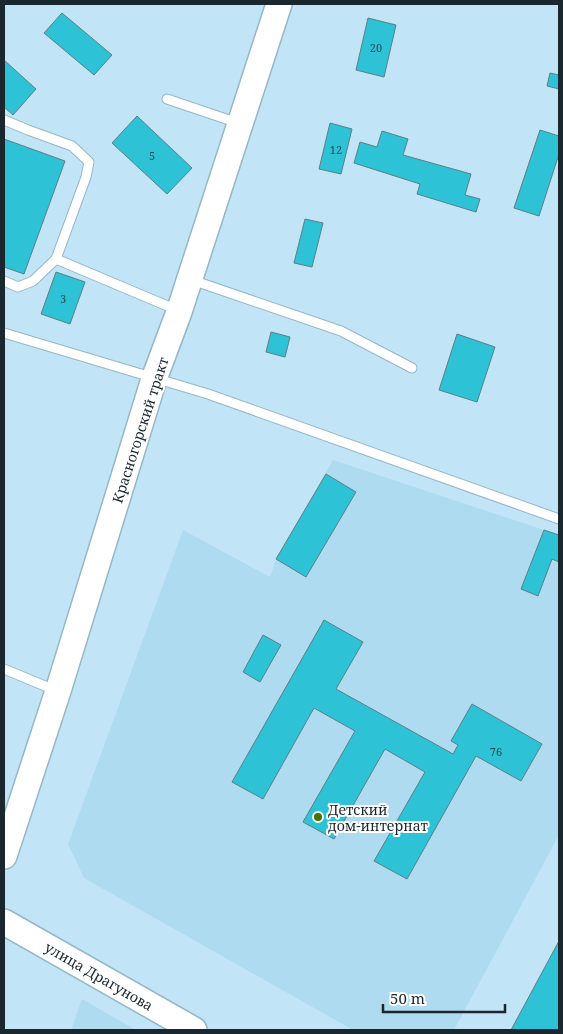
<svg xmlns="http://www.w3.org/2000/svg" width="563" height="1034" font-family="'Noto Serif',serif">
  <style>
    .built { fill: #afdbf0 }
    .building { fill: #2ec2d6; stroke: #598086 }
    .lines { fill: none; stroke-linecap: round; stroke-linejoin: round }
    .service-casing { stroke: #94b7c8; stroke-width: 11 }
    .secondary-casing { stroke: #94b7c8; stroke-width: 28 }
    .service { stroke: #fff; stroke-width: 9 }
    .secondary { stroke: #fff; stroke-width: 25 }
    .poi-dot { fill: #427500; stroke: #fff; stroke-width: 2 }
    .labels { text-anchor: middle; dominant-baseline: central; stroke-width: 4; stroke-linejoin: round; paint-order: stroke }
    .number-label { font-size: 11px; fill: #1f4e58 }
    .street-label { font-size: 14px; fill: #1a272e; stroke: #fff }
    .poi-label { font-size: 14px; fill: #1a272e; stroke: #fff; text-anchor: start }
  </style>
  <rect width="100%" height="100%" fill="#c1e5f6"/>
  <!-- built -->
  <g class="built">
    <polygon points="333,460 559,535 559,835 454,1030 353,1030 84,878 68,844 183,530 270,577 276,559"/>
    <polygon points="82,999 136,1030 71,1030"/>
  </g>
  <!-- building -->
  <g class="building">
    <polygon points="62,13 112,55 94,75 44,33"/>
    <polygon points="368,18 396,25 384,77 356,70"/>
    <polygon points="4,60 36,89 13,115 4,107"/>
    <polygon points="550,73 559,75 559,89 547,86"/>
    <polygon points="137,116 192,168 167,194 112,143"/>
    <polygon points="330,123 352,129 341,174 319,169"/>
    <polygon points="540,130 559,136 559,154 539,216 514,208"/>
    <polygon points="382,131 408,139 403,155 471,174 465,195 480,199 476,212 417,194 420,184 354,163 360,142 377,147"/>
    <polygon points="4,139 65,161 24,274 4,267"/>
    <polygon points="305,219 323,223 312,267 294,263"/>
    <polygon points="56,272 85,282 70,324 41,314"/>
    <polygon points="271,332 290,337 285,357 266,352"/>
    <polygon points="457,334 495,347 477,402 439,390"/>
    <polygon points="326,474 356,492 306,577 276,559"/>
    <polygon points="544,530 559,535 559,562 552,559 538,596 521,589"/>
    <polygon points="324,620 363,642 336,689 453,754 458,745 451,741 472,704 542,744 521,781 476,756 407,879 374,861 425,772 385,749 334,839 303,822 355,731 314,708 263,799 232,782"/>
    <polygon points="263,635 281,645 260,682 243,672"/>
    <polygon points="559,941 559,1030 511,1030"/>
  </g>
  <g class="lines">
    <defs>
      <g id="service">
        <polyline points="167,99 238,123"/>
        <polyline points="4,120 28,130 72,146 89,162 86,177 56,259 177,310"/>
        <polyline points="192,280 341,331 412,368"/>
        <polyline points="4,281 18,287 33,281 56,259"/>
        <polyline points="4,333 208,394 559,519"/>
        <polyline points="4,669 57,691"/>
      </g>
      <g id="secondary">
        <polyline points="4,856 58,691 154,379 179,312 279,4"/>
        <polyline points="4,922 194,1030"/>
      </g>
    </defs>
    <!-- service casing -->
    <use href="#service" class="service-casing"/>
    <!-- secondary casing -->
    <use href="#secondary" class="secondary-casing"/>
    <!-- service -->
    <use href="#service" class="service"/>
    <!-- secondary -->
    <use href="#secondary" class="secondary"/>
  </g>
  <!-- markers -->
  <circle class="poi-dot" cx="318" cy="817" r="5"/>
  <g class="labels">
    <!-- number labels -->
    <g class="number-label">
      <text x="376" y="47">20</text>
      <text x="336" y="149">12</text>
      <text x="152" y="155">5</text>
      <text x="63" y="298">3</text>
      <text x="496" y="751">76</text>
    </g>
    <!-- street labels -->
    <g class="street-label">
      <text transform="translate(140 430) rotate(-72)">Красногорский тракт</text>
      <text transform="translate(99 976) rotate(30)">улица Драгунова</text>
    </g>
    <!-- poi labels -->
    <g class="poi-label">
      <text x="328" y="809">Детский<tspan x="328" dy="16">дом-интернат</tspan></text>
    </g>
  </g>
  <!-- border -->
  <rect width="563" height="1034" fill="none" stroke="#1a272e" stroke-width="10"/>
  <!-- scale -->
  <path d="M383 1004v8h122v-8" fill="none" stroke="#1a272e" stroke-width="2.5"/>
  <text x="390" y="1004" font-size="15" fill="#1a272e" stroke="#ffffff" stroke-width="4" paint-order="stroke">50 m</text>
</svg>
